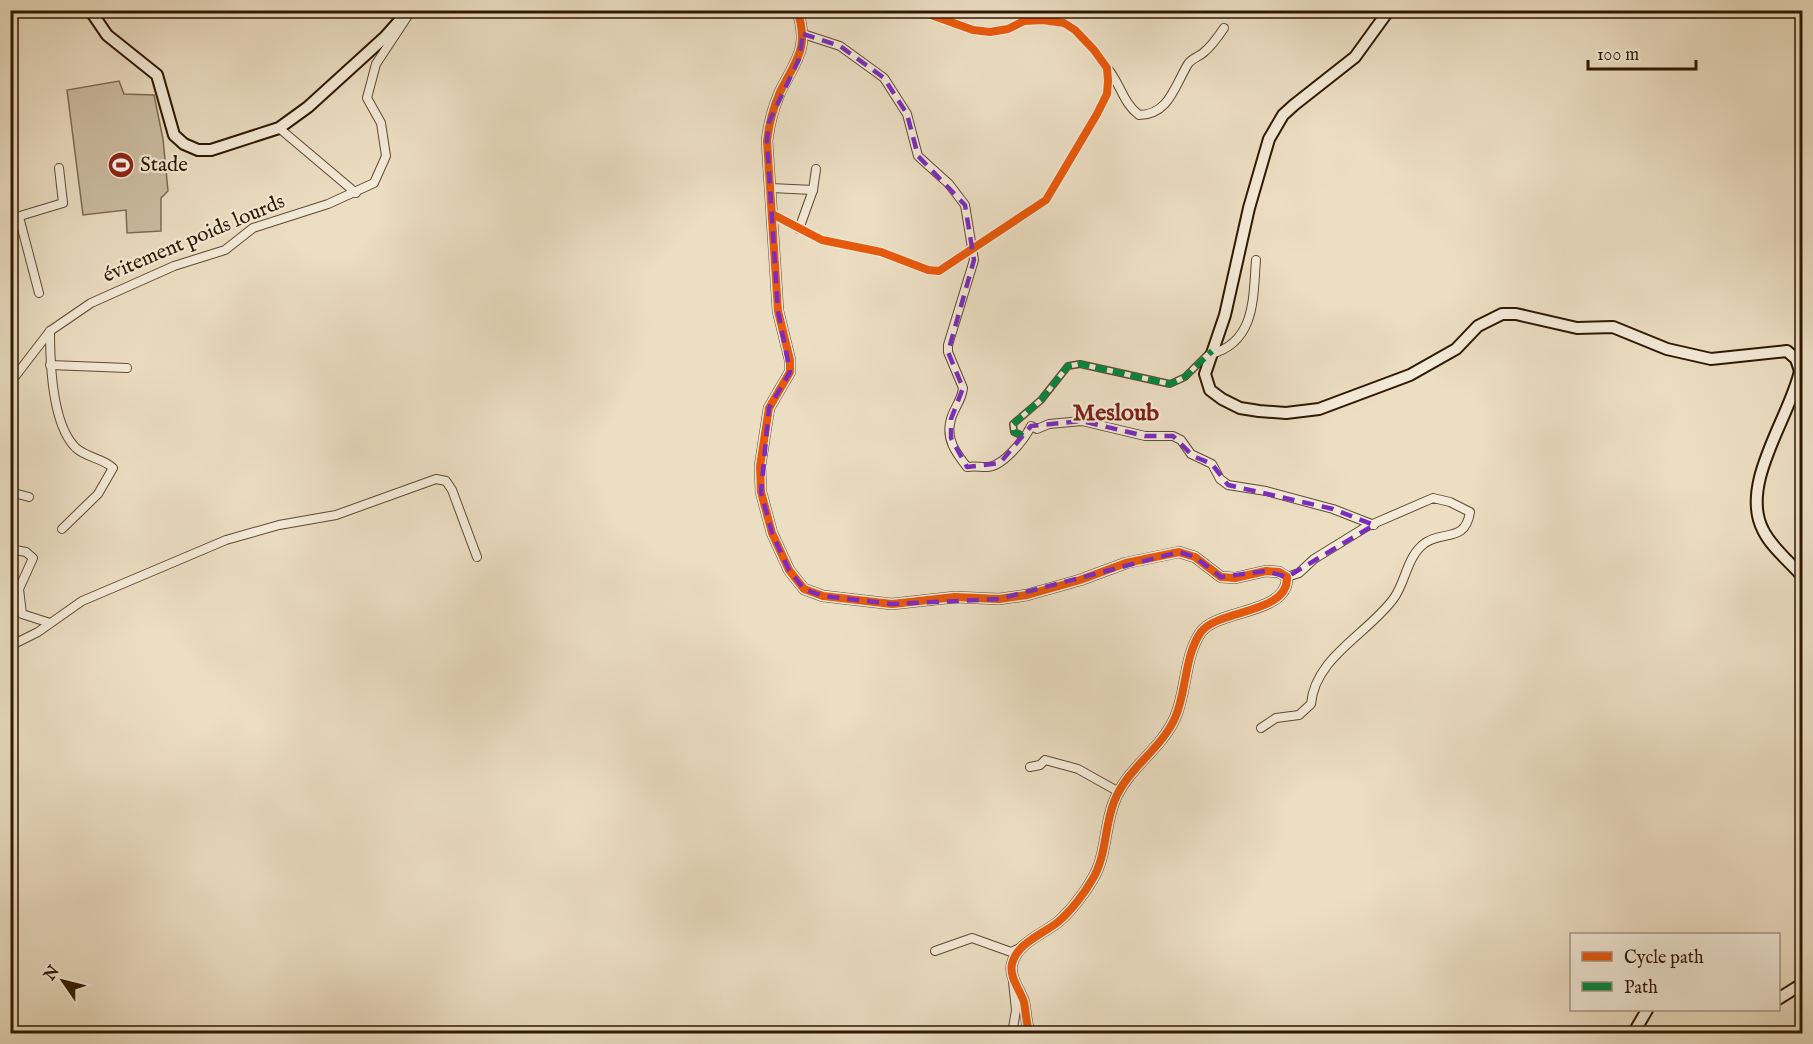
<svg xmlns="http://www.w3.org/2000/svg" width="1813" height="1044" font-family="'IM FELL English',serif">
  <style>
    .green { fill: #ccbda2; stroke: #7e6b51; stroke-width: 1.5 }
    .lines { fill: none; stroke-linecap: round; stroke-linejoin: round }
    .pedestrian-casing { stroke: #5e4a31; stroke-width: 8 }
    .minor-casing { stroke: #5e4a31; stroke-width: 10 }
    .tertiary-casing { stroke: #5e4a31; stroke-width: 12 }
    .secondary-casing { stroke: #2f1900; stroke-width: 14 }
    .pedestrian { stroke: #f3ead8; stroke-width: 5 }
    .minor { stroke: #f3ead8; stroke-width: 8 }
    .tertiary { stroke: #f3ead8; stroke-width: 9 }
    .secondary { stroke: #f3ead8; stroke-width: 10 }
    .quiet { stroke: #00873e; stroke-width: 6; stroke-dasharray: 12 6; stroke-linecap: butt }
    .cycleway-casing { stroke: #f3ead8; stroke-width: 11 }
    .cycleway { stroke: #e8590c; stroke-width: 8 }
    .marked { fill: none; stroke: #7b2cbf; stroke-width: 4.5; stroke-dasharray: 12 8; stroke-linejoin: round }
    .labels { text-anchor: middle; dominant-baseline: central; stroke-width: 4.5; stroke-linejoin: round; paint-order: stroke }
    .poi-label { font-size: 21px; fill: #2f1900; stroke: #f3ead8; text-anchor: start }
    .street-label { font-size: 21px; fill: #2f1900; stroke: #f3ead8 }
    .quarter-label { font-size: 24px; font-weight: bold; fill: #7a1f14; stroke: #f3ead8 }
  </style>
  <rect width="100%" height="100%" fill="#ecdec3"/>
  <filter id="stains"><feTurbulence type="fractalNoise" baseFrequency=".00333" numOctaves="4"/><feColorMatrix values="0 0 0 0 .2 0 0 0 0 .09 0 0 0 0 .02 0 0 0 .5 -.17"/></filter>
  <radialGradient id="worn" r=".72"><stop offset=".6" stop-color="#630" stop-opacity="0"/><stop offset="1" stop-color="#630" stop-opacity=".3"/></radialGradient>
  <!-- green -->
  <polygon class="green" points="119,81 124,94 154,95 163,139 168,191 161,198 161,231 127,233 126,210 83,215 67,90"/>
  <g class="lines">
    <defs>
      <polyline id="pedestrian" points="1023,436 1014,432 1013,424 1041,400 1068,366 1080,364 1170,384 1185,377 1209,353"/>
      <g id="minor">
        <path d="M803,34l37,12 44,32 23,36 11,42 31,28 16,21 9,55 -26,85v7l15,36c-1,12 -9,20 -12,31 -6,20 5,34 16,48 7,-1 12,0 19,0 16,1 39,-28 45,-41l6,3 12,-5 33,-3 63,15h28l8,4 10,14 21,10 8,15 8,6 38,6 67,18 41,16"/>
        <path d="M1108,69c13,16 15,34 31,46 30,0 36,-30 49,-51 3,-5 10,-7 15,-11 9,-7 15,-16 21,-25"/>
        <polyline points="279,128 356,193"/>
        <polyline points="771,188 813,190 816,169"/>
        <polyline points="772,214 822,240 881,252 928,270 939,271 1046,200 1097,114 1107,94 1108,81 1107,68 1094,50 1075,30 1064,23 1043,20 1024,21 1008,29 990,32 973,30 917,10"/>
        <polyline points="19,217 39,293"/>
        <polyline points="10,219 63,203 59,168"/>
        <polyline points="799,229 813,190"/>
        <path d="M50,331c0,32 2,94 26,117 11,10 27,10 37,20l-15,26 -36,35"/>
        <path d="M1211,354c45,-12 42,-57 45,-94"/>
        <polyline points="50,365 127,368"/>
        <polyline points="10,383 50,331 91,303 174,266 225,250 253,228 328,204 374,183 386,156 381,123 367,98 376,64 407,17"/>
        <polyline points="10,492 29,497"/>
        <polyline points="10,549 26,552 33,558 19,589 22,614 50,623"/>
        <polyline points="10,646 38,632 82,601 226,540 279,525 336,515 436,479 446,481 452,490 477,557"/>
        <path d="M1261,728l15,-10 23,-3 12,-11c4,-47 57,-70 83,-106 12,-17 13,-42 31,-55 19,-13 40,0 45,-31l-20,-10 -17,-4 -67,29 -52,32 -15,14 -12,4"/>
        <polyline points="1030,767 1040,765 1045,760 1078,769 1119,792"/>
        <polyline points="935,951 972,938 1011,952 1022,947"/>
        <polyline points="1012,1034 1016,1010 1013,982"/>
      </g>
      <path id="tertiary" d="M797,10c13,38 -1,50 -17,82 -7,16 -11,32 -13,49l11,170 12,49v12l-21,36 -9,58 1,26 11,41 17,37 15,19 19,7 69,8 63,-7 44,2 28,-4 53,-15 46,-17 53,-11 16,5 26,20 14,1 31,-7 13,1 8,5c2,37 -69,32 -86,55 -17,24 -14,59 -26,86 -15,33 -48,50 -61,84 -10,25 -7,54 -22,78 -8,14 -22,32 -34,42 -15,12 -41,21 -46,42 -3,13 8,26 12,38 2,11 2,22 6,32"/>
      <g id="secondary">
        <polyline points="90,10 107,35 157,75 174,135 184,144 198,150 211,150 279,128 308,107 385,37 409,10"/>
        <path d="M1389,10l-34,47 -61,48 -11,10 -14,24 -20,69 -24,107 -20,59 5,16 12,9 18,9 19,3 27,2 33,-4 91,-34 46,-26 22,-23 24,-12h14l61,14 36,-1 54,22 44,10 76,-8 9,8 4,12c-10,46 -61,113 -37,159 8,17 27,32 39,46"/>
        <polyline points="1778,999 1802,984"/>
        <polyline points="1633,1034 1647,1010"/>
      </g>
    </defs>
    <!-- pedestrian casing -->
    <use href="#pedestrian" class="pedestrian-casing"/>
    <!-- minor casing -->
    <use href="#minor" class="minor-casing"/>
    <!-- tertiary casing -->
    <use href="#tertiary" class="tertiary-casing"/>
    <!-- secondary casing -->
    <use href="#secondary" class="secondary-casing"/>
    <!-- pedestrian -->
    <use href="#pedestrian" class="pedestrian"/>
    <!-- minor -->
    <use href="#minor" class="minor"/>
    <!-- tertiary -->
    <use href="#tertiary" class="tertiary"/>
    <!-- secondary -->
    <use href="#secondary" class="secondary"/>
    <!-- quiet -->
    <polyline class="quiet" points="1023,436 1014,432 1013,424 1041,400 1068,366 1080,364 1170,384 1185,377 1212,351"/>
    <defs>
      <g id="cycleway">
        <path d="M797,10c13,38 -1,50 -17,82 -7,16 -11,32 -13,49l11,170 12,49v12l-21,36 -9,58 1,26 11,41 17,37 15,19 19,7 69,8 63,-7 44,2 28,-4 53,-15 46,-17 53,-11 16,5 26,20 14,1 31,-7 13,1 8,5c2,37 -69,32 -86,55 -17,24 -14,59 -26,86 -15,33 -48,50 -61,84 -10,25 -7,54 -22,78 -8,14 -22,32 -34,42 -15,12 -41,21 -46,42 -3,13 8,26 12,38 2,11 2,22 6,32"/>
        <polyline points="772,214 822,240 881,252 928,270 939,271 1046,200 1097,114 1107,94 1108,81 1107,68 1094,50 1075,30 1064,23 1043,20 1024,21 1008,29 990,32 973,30 917,10"/>
      </g>
    </defs>
    <!-- cycleway casing -->
    <use href="#cycleway" class="cycleway-casing"/>
    <!-- cycleway -->
    <use href="#cycleway" class="cycleway"/>
  </g>
  <!-- marked area -->
  <path class="marked" d="M803,34l37,12 44,32 23,36 11,42 47,49 9,55 -26,92 15,36 -12,31v19l16,29 33,-4 31,-37 51,-5 63,15h28l20,20 19,8 16,21 105,24 41,16 -87,52 -21,-6 -45,6 -26,-20 -16,-5 -180,47 -107,5 -69,-8 -19,-7 -15,-19 -17,-37 -11,-41 8,-84 21,-36 -12,-61 -11,-170 2,-19 30,-63z"/>
  <!-- icons -->
  <defs>
    <symbol id="stadium-disc" viewBox="-11 -11 22 22"><circle r="9.5" fill="#8f2418" stroke="#f3ead8"/><path d="M0-5a6.5 5 0 1 0 0 10a6.5 5 0 1 0 0-10ZM-3.5-1.8h7v3.6h-7Z" fill="#fff"/></symbol>
  </defs>
  <g fill-rule="evenodd">
    <use href="#stadium-disc" x="106" y="150" width="30" height="30"/>
  </g>
  <g class="labels">
    <!-- poi labels -->
    <g class="poi-label">
      <text x="140" y="165">Stade</text>
    </g>
    <!-- street labels -->
    <g class="street-label">
      <text transform="translate(194 239) rotate(-23)">évitement poids lourds</text>
    </g>
    <!-- quarter labels -->
    <g class="quarter-label">
      <text x="1116" y="413">Mesloub</text>
    </g>
  </g>
  <!-- margin -->
  <rect width="1813" height="1044" fill="none" stroke="#ecdec3" stroke-width="36"/>
  <rect x="12" y="12" width="1789" height="1020" fill="none" stroke="#2f1900" stroke-width="3"/>
  <rect x="18" y="18" width="1777" height="1008" fill="none" stroke="#2f1900" stroke-width="1.5"/>
  <!-- legend -->
  <rect x="1570" y="933" width="210" height="78" fill="#f3ead8" stroke="#a59682" stroke-width="1.5"/>
  <rect x="1582" y="952" width="30" height="9" fill="#e8590c" stroke="#a59682" stroke-width="1.5"/>
  <text x="1624" y="963" font-size="18" fill="#2f1900">Cycle path</text>
  <rect x="1582" y="982" width="30" height="9" fill="#00873e" stroke="#a59682" stroke-width="1.5"/>
  <text x="1624" y="993" font-size="18" fill="#2f1900">Path</text>
  <!-- north arrow -->
  <g transform="translate(63 981) rotate(305)" stroke="#f3ead8" stroke-width="4.5" paint-order="stroke">
  <path d="M0-4.5L10 22L0 15L-10 22Z" fill="#2f1900"/>
  <text y="-9" font-size="16" font-weight="bold" text-anchor="middle" fill="#2f1900">N</text>
  </g>
  <!-- scale -->
  <path d="M1588 60v9h108v-9" fill="none" stroke="#2f1900" stroke-width="3"/>
  <text x="1597" y="60" font-size="18" fill="#2f1900" stroke="#f3ead8" stroke-width="4.5" paint-order="stroke">100 m</text>
  <rect width="100%" height="100%" filter="url(#stains)"/>
  <rect width="100%" height="100%" fill="url(#worn)"/>
</svg>
